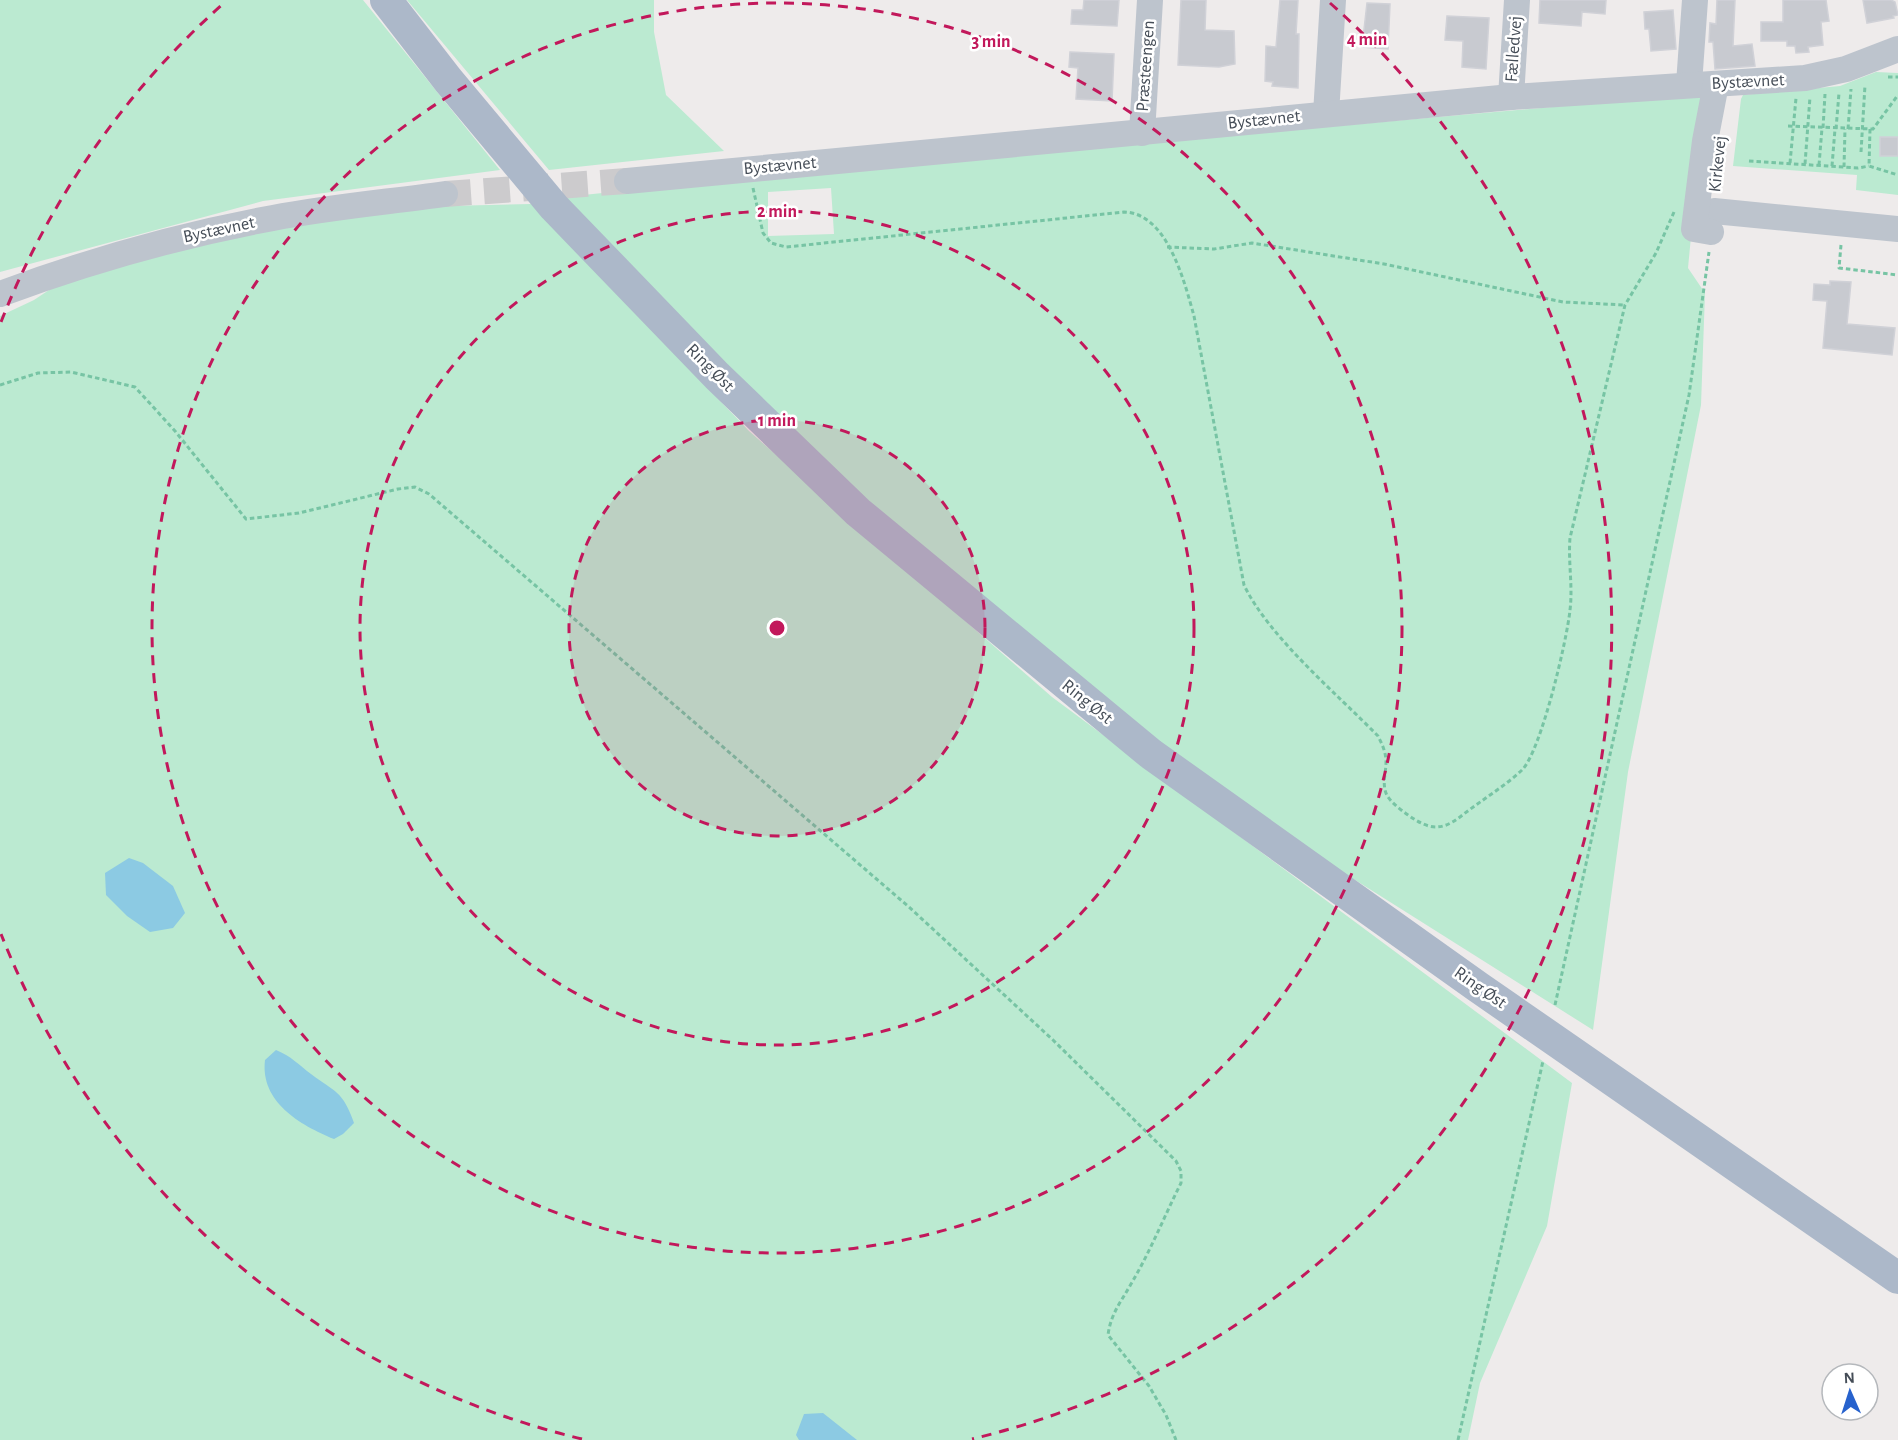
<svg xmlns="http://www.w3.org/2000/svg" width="1898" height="1440" font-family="'Alegreya Sans',sans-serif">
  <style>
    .green { fill: #bbead1; fill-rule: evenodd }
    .water { fill: #8ccae3 }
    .building { fill: #c8cad0; stroke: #d0d1d7; stroke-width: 1.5 }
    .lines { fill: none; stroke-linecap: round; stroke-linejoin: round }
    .minor-tunnel { stroke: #cccbcd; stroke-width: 26; stroke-dasharray: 26 13; stroke-linecap: butt }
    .path { stroke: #77c4a4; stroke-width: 3; stroke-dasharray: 4.5 3; stroke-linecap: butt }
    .minor { stroke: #bdc4cd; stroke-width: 26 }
    .major { stroke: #acb8c9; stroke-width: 32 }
    .ring { fill: none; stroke: #c2185b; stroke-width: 3; stroke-dasharray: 10 8 }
    .labels { text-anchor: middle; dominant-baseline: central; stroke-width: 5; stroke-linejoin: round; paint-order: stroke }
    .street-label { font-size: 18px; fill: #454d57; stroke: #fff }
    .centre { fill: #c2185b; stroke: #fff; stroke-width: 3 }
    .ring-label { font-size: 18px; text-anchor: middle; font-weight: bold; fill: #c2185b; stroke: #fff; stroke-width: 5; stroke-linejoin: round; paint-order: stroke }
  </style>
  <rect width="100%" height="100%" fill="#eeebeb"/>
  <!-- green -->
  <g class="green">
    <polygon points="0,0 363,0 500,170 263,201 0,272"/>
    <polygon points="407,0 654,0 654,32 666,95 724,151 549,170"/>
    <polygon points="1876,72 1898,73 1898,195 1856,190 1857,175 1733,166 1741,99 1743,95 1840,86"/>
    <path d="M1712,93l-14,71 -10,104 17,25 -4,112 -73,367 -35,258 -306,-193 -132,-91 -291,-238 -300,-311 203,-21zM831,188l3,46 -66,2v-44z"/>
    <polygon points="531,204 749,431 1052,697 1572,1083 1547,1226 1480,1383 1468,1440 0,1440 0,316 34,300 67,278 279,225 447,206"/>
  </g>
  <!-- water -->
  <g class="water">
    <polygon points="129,858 143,863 173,886 185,913 173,928 150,932 127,916 106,895 105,873"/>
    <path d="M276,1050c15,6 23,15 35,24 24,18 32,17 43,49l-11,11 -9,5c-34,-14 -74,-37 -69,-79z"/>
    <polygon points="823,1413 857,1440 799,1440 796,1435 804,1414"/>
  </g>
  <!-- building -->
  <g class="building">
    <polygon points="1084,0 1119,0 1117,26 1071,24 1072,10 1083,10"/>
    <polygon points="1181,0 1206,0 1205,30 1234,31 1235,64 1219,67 1178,65"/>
    <polygon points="1280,0 1298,0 1296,34 1299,34 1298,88 1272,86 1273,82 1265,81 1266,46 1276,47"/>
    <polygon points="1540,0 1606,0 1605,14 1582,12 1581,26 1539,23"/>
    <polygon points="1717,0 1735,0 1733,46 1752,44 1755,66 1715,69 1713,42 1709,42 1710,23 1716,24"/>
    <polygon points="1783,0 1826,0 1829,21 1821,22 1823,45 1808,47 1809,52 1796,53 1795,46 1787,46 1787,41 1761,41 1761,22 1783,22"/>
    <polygon points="1863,0 1891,0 1895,2 1898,15 1893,16 1894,18 1867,23"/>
    <polygon points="1367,3 1390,4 1388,49 1362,47"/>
    <polygon points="1673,10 1676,49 1651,51 1649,29 1645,29 1644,12"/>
    <polygon points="1447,16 1489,18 1486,69 1462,67 1463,41 1445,40"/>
    <polygon points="1070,52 1114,54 1112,101 1076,99 1078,68 1069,67"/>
    <rect x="1880" y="137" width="18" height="19"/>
    <polygon points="1830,281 1851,282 1847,324 1895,328 1892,355 1823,348 1827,301 1813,300 1814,284 1830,285"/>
  </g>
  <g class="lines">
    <!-- minor-tunnel -->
    <polyline class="minor-tunnel" points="445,194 627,181"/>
    <!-- path -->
    <g class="path">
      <polyline points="1888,77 1898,77"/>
      <polyline points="1788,126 1873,129 1898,95"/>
      <polyline points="1823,128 1825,94"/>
      <polyline points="1836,129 1839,93"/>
      <polyline points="1848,129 1851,89"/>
      <polyline points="1870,129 1869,166 1898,175"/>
      <polyline points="1861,152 1865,85"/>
      <polyline points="1749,161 1858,168 1869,166"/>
      <polyline points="1790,163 1796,98"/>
      <polyline points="1805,164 1810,97"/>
      <polyline points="1819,165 1822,128"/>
      <polyline points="1832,166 1835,129"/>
      <polyline points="1844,167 1845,129"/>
      <path d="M753,188l10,45 8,10 15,4 338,-35c43,1 60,68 70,104l50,269c25,52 92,108 134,151 4,8 8,16 8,26 0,12 -5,24 2,35 5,7 13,13 20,18 20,14 32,17 52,2 20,-16 44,-30 62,-47 19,-19 45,-130 48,-160 3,-24 -2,-48 0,-72l55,-233 31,-52 18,-41"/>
      <polyline points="1841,245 1839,268 1898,275"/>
      <polyline points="1167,247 1214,249 1252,243 1384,264 1563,302 1624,305"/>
      <path d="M0,385l38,-12 33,-1 64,15 40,44 71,88 53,-6 99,-24 17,-2 14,7 480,413 144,133 123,121 5,10v12c-17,34 -31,69 -50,101 -10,18 -20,29 -23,51l41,51 17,29 10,25"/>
      <polyline points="1555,1005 1689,395 1709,252"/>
      <polyline points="1458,1440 1543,1061"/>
    </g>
    <!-- minor -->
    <g class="minor">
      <polyline points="1689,84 1695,0"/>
      <polyline points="1511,97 1517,0"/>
      <polyline points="1326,114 1333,0"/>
      <polyline points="1142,133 1150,0"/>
      <polyline points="627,181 1511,97 1805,78 1846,69 1898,49"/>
      <polyline points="1714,211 1898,229"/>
      <polyline points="1711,232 1694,229 1705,141 1716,84"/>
      <path d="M0,294c89,-33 180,-59 273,-76 57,-11 115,-16 172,-24"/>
    </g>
    <!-- major -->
    <polyline class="major" points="386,0 448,80 554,207 717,376 858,512 1151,754 1478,987 1898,1278"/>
  </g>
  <!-- distance rings -->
  <circle cx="777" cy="628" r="208" fill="#c2185b" fill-opacity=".12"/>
  <g class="ring">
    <circle cx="777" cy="628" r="208"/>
    <circle cx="777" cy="628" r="417"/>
    <circle cx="777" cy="628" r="625"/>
    <path d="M582 1439A834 834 0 0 1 1 934M1 322A834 834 0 0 1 224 3M1330 3A834 834 0 0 1 972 1439"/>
  </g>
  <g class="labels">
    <!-- street labels -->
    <g class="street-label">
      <text transform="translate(1514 49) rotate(-86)">Fælledvej</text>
      <text transform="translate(1146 66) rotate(-86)">Præsteengen</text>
      <text transform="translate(1748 82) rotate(-3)">Bystævnet</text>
      <text transform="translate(1264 120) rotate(-6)">Bystævnet</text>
      <text transform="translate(1718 164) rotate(-84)">Kirkevej</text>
      <text transform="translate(780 166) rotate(-5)">Bystævnet</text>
      <text transform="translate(219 230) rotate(-12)">Bystævnet</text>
      <text transform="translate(710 368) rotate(45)">Ring Øst</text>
      <text transform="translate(1087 702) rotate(39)">Ring Øst</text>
      <text transform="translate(1480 988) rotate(35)">Ring Øst</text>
    </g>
  </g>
  <circle cx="777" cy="628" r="9" class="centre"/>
  <g class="ring-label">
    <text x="1367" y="45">4 min</text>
    <text x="991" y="47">3 min</text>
    <text x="777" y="217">2 min</text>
    <text x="777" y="426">1 min</text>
  </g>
  <!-- north arrow -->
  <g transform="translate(1850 1392) rotate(357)"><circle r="28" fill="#ffffff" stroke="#b5b8bc" stroke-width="1.5"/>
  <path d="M0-4.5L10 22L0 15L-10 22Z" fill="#2762cd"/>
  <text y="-9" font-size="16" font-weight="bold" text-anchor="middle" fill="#454d57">N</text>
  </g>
</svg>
